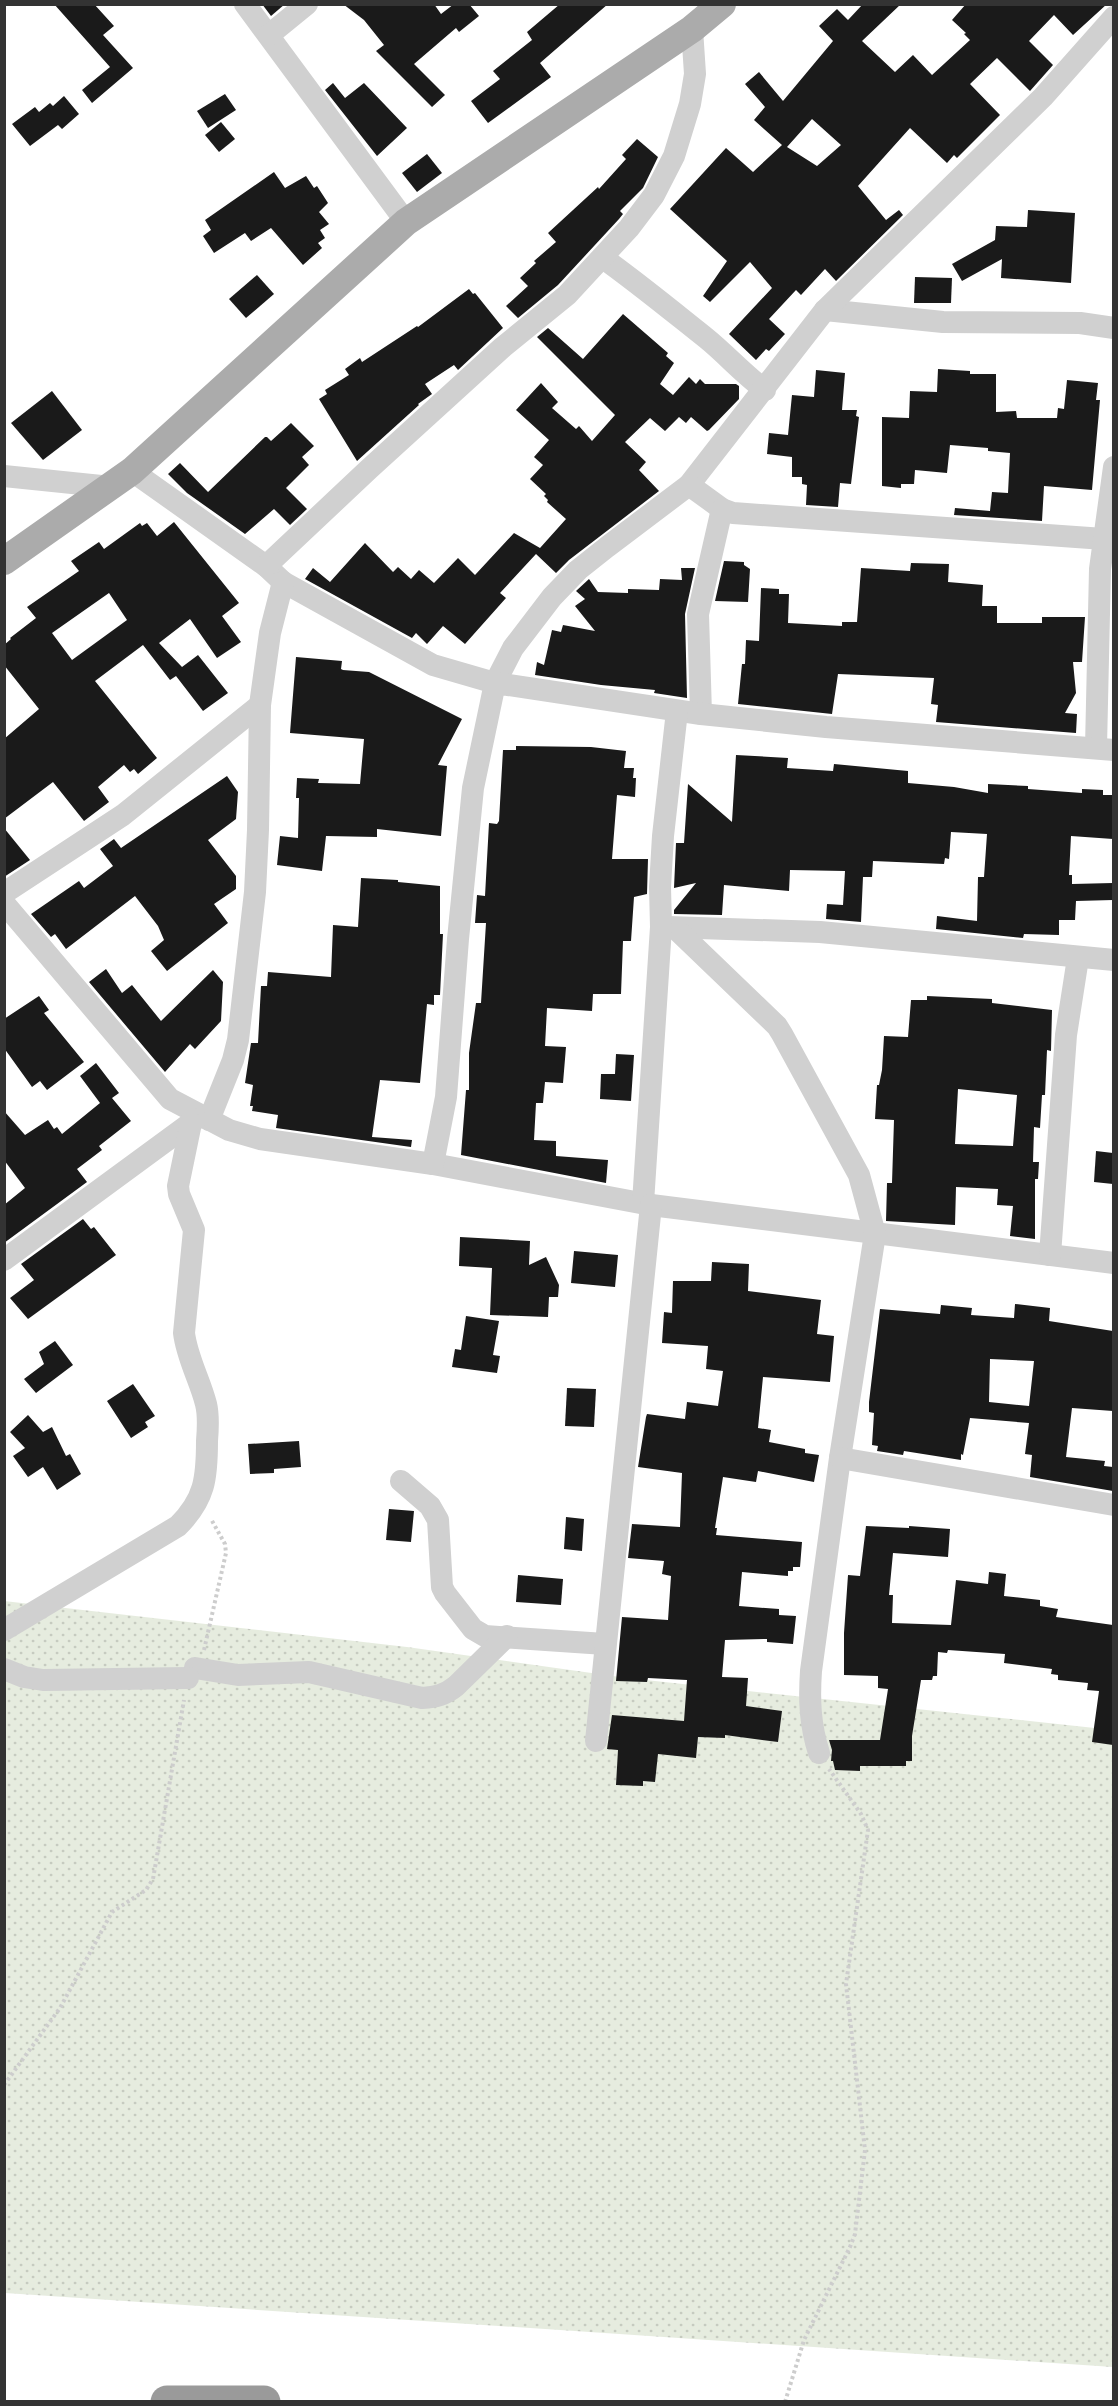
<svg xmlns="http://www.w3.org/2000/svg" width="1118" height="2406" font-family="'Work Sans',sans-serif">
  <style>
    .grass { fill: url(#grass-dots) }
    .building { fill: #1a1a1a; fill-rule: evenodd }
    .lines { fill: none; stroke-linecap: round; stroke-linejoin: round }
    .path { stroke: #cdcdcd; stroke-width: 4; stroke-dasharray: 3 3; stroke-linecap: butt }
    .minor { stroke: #d0d0d0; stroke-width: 22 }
    .major { stroke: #ababab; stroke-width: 28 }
    .highway { stroke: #9a9a9a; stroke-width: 33 }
  </style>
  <defs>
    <pattern id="grass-dots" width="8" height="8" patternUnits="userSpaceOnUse" patternTransform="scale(1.5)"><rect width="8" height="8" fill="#e6ecdf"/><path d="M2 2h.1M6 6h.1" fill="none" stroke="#c6cbc0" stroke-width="1.8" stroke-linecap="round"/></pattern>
  </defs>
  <rect width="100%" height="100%" fill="#fff"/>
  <!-- grass -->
  <polygon class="grass" points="4,1601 407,1647 627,1678 1113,1730 1113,2367 5,2293"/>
  <!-- building -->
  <g class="building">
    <polygon points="54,4 94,4 114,26 103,35 133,68 92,103 82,90 110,67"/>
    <polygon points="262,4 285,4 271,16"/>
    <polygon points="343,4 434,4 441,14 454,4 469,4 479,16 459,32 456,28 414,64 445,95 432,107 376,51 384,45 364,20"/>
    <polygon points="560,4 608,4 540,63 551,77 488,123 471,101 500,79 493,71 532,40 527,32"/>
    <path d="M863,4h38l-39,37 33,31 18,-17 19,20 38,-35 -6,-6 2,-1 -14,-13 14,-16h141l-34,31 -19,-20 -25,26 24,24 -23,26 -33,-33 -27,26 30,31 -43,43 -3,-3 -7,8 -37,-35 -52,58 28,34 13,-10 4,5 -67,66 -11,-12 -24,26 -5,-5 -27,29 16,15 -16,17 -3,-2 -10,11 -27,-26 43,-46 -22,-26 -40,40 -7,-6 24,-35 -57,-52 56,-61 27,24 29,-27 -28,-25 11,-13 -20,-23 14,-12 24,29 50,-60 -14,-15 18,-17 11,11zM812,119l29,26 -24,21 -30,-19z"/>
    <polygon points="333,83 345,98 364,83 407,128 377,156 325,90"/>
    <polygon points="225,94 236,110 208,128 197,111"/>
    <polygon points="64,96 79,114 62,129 58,125 30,146 12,124 35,107 39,112 50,103 53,106"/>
    <polygon points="221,122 235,139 219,152 205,135"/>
    <polygon points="637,139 658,157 643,188 620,211 623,214 619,219 558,285 518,318 506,306 528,286 520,278 536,263 534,261 556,242 548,233 598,187 599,189 626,159 622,155"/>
    <polygon points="427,154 442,173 417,192 402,173"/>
    <polygon points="274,172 285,188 306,176 314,188 317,186 328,203 319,212 329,224 320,230 325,238 318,243 322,248 303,265 271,228 251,241 245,233 214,253 203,236 211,230 205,220"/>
    <polygon points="1028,210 1075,213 1071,283 1001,278 1002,259 962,281 952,264 995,240 996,226 1027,227"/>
    <polygon points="257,275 274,294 246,318 229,299"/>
    <polygon points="915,277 952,278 951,303 914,303"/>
    <polygon points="469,289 473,294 475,293 503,328 458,370 454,365 425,384 432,394 418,404 419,405 357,461 319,399 327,394 325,390 349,375 345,369 360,358 362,362 417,326 418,327"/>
    <polygon points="623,314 668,353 666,356 674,363 660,384 673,395 689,377 696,384 700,379 705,384 736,384 739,386 739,399 709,430 707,431 691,417 686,423 679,417 665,431 650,418 625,442 646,462 639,470 659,491 569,560 556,573 536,554 500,593 506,598 465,644 443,626 427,644 416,633 412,638 305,579 313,568 330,582 365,543 393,572 398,567 411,579 419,570 434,583 458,558 475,575 514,533 540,548 566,519 547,502 548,500 544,496 546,494 530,479 543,465 534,457 549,440 516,410 541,383 558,402 552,408 576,429 579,426 592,441 615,415 537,337 548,328 583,359"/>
    <polygon points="938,369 970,371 970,374 996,374 996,412 1016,411 1017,418 1057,418 1058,408 1064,409 1067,380 1098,383 1096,400 1100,400 1092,490 1044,486 1042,521 954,515 955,508 990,511 992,492 1008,493 1010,453 988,451 988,448 950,445 947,473 915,470 914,484 901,484 901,488 882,486 882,417 909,418 910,391 937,392"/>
    <polygon points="816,370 845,373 842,410 857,410 856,416 859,417 851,484 840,483 838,507 806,505 807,485 802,484 802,477 792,477 792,457 767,454 769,433 788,435 792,395 814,397"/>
    <polygon points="52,391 82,430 43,460 11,423"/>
    <polygon points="291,423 314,446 302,457 309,465 286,488 307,509 290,525 274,509 245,534 187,493 168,474 180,463 208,492 265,437 267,437 271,441"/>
    <path d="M174,522l65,81 -17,13 19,26 -24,16 -27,-39 -31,24 23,24 16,-12 30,38 -25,18 -27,-35 -6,4 -27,-35 -48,36 62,77 -19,16 -4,-5 -4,3 -6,-7 -26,22 11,15 -25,19 -31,-39 -49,37v-80l35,-30 -35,-44v-20l7,-6 -1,-1 26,-20 -9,-11 52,-36 -8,-10 28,-19 5,7 36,-26 2,3 5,-3 10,13zM109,593l18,27 -55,40 -20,-27z"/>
    <polygon points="724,561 744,562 744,565 750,569 748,602 715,601"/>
    <polygon points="911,563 949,564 948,582 983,585 982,606 997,606 997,623 1042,623 1042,617 1085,617 1082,662 1073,662 1076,693 1065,713 1077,714 1076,733 936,722 938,705 931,704 934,678 838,674 832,714 738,704 742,664 745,664 746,640 759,641 761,588 779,589 779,594 789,594 788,623 842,626 842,622 857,622 861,568 910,571"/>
    <polygon points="681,568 695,568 685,614 687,698 654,693 655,690 601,685 535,675 537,662 544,665 552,630 561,632 563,625 595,631 575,606 585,599 576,591 589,579 598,592 628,593 628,589 659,590 660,579 682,580"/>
    <polygon points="296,657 342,661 341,669 343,670 369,672 462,719 438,765 447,766 441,836 377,829 377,837 326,836 322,871 277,865 280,836 298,838 299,798 296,798 297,778 319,779 318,783 360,784 364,739 290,733"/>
    <polygon points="516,746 591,747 626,751 624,768 634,768 633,778 636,778 635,797 617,795 612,859 648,859 647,894 634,897 631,941 623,941 621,994 593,994 592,1011 547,1008 545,1046 566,1047 563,1083 545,1082 543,1103 536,1103 534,1140 556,1141 556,1156 608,1160 606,1183 461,1155 466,1090 469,1090 469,1053 476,1003 481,1003 486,923 475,923 477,895 485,896 489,823 497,824 499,821 503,750 516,750"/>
    <polygon points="736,755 788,758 787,768 833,771 834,764 908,771 908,783 954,787 988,793 988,784 1028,786 1028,789 1082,793 1082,789 1103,790 1103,795 1113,795 1113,839 1071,836 1069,875 1072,875 1072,884 1113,883 1113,900 1076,901 1075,920 1059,920 1059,935 1024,934 1023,938 936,929 937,916 977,921 978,877 984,877 987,834 951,832 949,859 945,858 944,864 873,861 872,877 863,877 861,922 826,919 827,904 843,905 845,871 790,870 789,891 724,885 722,915 674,914 674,910 696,883 674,888 676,843 684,843 688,784 732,822"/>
    <polygon points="227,776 238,792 236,819 208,840 236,876 236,889 214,904 228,923 167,971 151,951 164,940 158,926 135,896 66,949 55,934 51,937 31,914 79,881 84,888 113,866 100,849 114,839 121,848"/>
    <polygon points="4,828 30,860 4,877"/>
    <polygon points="361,878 398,880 398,882 440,886 440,934 443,934 440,995 434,995 434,1005 427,1004 420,1083 380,1080 372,1137 412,1140 411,1147 276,1128 278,1115 252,1111 253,1106 250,1106 253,1085 245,1083 251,1043 258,1043 261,986 267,986 268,972 331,977 333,925 358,927"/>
    <polygon points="106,969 122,993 132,985 161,1021 213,970 223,982 221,1021 195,1049 190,1044 165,1072 89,982"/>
    <polygon points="39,996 49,1010 44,1013 84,1062 47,1090 40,1081 32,1087 4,1048 4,1019"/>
    <path d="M927,996l65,3v4l60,7 -1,41 -4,-1 -2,45h-3l-2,33 -6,-1 -1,35h6l-1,17h-3v60l-25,-3 3,-30 -16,-1 1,-16 -42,-2 -1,38 -69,-4 1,-38h5l2,-63 -19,-1 2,-34h2l3,-15 2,-34 24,1 3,-37h16zM958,1089l59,6 -4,51 -58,-2z"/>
    <polygon points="616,1054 634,1055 631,1101 600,1099 601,1074 615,1074"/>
    <polygon points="96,1063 119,1093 112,1098 131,1121 99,1146 102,1150 77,1169 87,1182 4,1243 4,1205 25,1188 4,1160 4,1111 25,1135 48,1120 54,1129 57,1127 62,1134 100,1103 80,1076"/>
    <polygon points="1096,1151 1113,1153 1113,1184 1094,1182"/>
    <polygon points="83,1219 91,1229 94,1227 116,1255 28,1319 10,1298 34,1280 21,1264"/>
    <polygon points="460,1237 530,1241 529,1265 546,1257 559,1285 558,1297 549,1297 548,1317 490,1315 492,1268 459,1266"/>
    <polygon points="574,1251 618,1255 615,1287 571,1283"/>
    <polygon points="712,1262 749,1264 748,1291 821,1300 817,1334 834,1336 830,1382 763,1377 758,1428 771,1430 769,1442 805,1449 805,1453 819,1455 814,1482 758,1471 756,1482 723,1477 715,1528 717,1528 716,1535 802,1542 800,1567 793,1567 793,1571 788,1571 788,1576 742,1572 739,1606 779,1609 779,1615 796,1616 793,1644 767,1642 767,1639 725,1640 722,1677 748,1678 746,1706 782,1711 778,1742 725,1735 725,1738 698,1737 696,1758 658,1754 655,1782 643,1781 643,1786 616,1785 618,1750 607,1749 612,1715 684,1721 687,1680 648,1678 647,1682 616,1681 622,1617 668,1620 671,1576 662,1574 664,1561 628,1558 632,1524 680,1527 682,1473 638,1467 646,1417 647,1414 685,1419 687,1402 718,1406 723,1371 706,1369 708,1346 662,1343 664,1312 672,1313 673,1281 711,1281"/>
    <path d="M1015,1304l35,4 -1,13 64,10v80l-41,-3 -6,49 39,4 -1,5 9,1v24l-83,-14 2,-22 -7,-1 4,-31 -59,-5 -7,37 -2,-1v6l-57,-9 -1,4 -26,-4 1,-5 -6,-1 2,-32 -5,-1v-10l11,-93 60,5 1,-9 31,3 -1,7 43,3zM990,1359l44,2 -5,45 -40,-4z"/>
    <polygon points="466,1316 499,1321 493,1355 500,1356 497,1373 452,1367 455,1349 461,1350"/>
    <polygon points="55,1341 73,1365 36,1393 24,1379 44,1364 39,1352"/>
    <polygon points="133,1384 155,1416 145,1422 148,1427 131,1438 107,1401"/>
    <polygon points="567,1388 596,1389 594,1427 565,1426"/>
    <polygon points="28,1415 43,1432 52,1427 66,1456 70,1454 81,1474 57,1490 43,1467 28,1477 13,1456 25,1448 10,1432"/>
    <polygon points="299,1441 301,1467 274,1469 274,1473 250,1474 248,1444"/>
    <polygon points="389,1509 414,1511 411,1542 386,1540"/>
    <polygon points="566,1517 584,1519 582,1551 564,1549"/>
    <polygon points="866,1526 909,1528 909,1526 950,1529 948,1557 893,1553 889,1595 893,1595 892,1623 951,1625 956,1580 988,1584 989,1572 1006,1574 1004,1596 1040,1600 1040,1606 1058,1609 1056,1617 1113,1625 1113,1745 1092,1742 1099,1691 1087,1690 1088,1683 1058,1680 1058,1675 1051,1674 1052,1669 1004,1663 1005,1654 948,1650 947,1653 938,1652 937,1676 933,1676 932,1680 921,1680 912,1736 912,1761 906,1761 906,1766 860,1766 860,1771 835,1770 833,1761 831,1761 832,1750 829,1740 880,1740 888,1689 878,1688 878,1676 844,1675 844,1633 848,1575 860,1576"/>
    <polygon points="518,1575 563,1579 561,1605 516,1602"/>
  </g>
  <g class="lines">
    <!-- path -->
    <g class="path">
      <polyline points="204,1650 226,1553 225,1544 211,1519"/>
      <polyline points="4,2085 60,2008 112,1912 146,1890 153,1879 184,1700"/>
      <polyline points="785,2402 804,2340 850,2247 855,2234 865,2150 846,1984 868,1830 861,1814 829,1769"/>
    </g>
    <!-- minor -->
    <g class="minor">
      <polyline points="245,4 406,222"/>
      <polyline points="269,35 307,4"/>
      <path d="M603,258c35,25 69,53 103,80 21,17 36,35 59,52"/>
      <polyline points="825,310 943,322 1080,323 1114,328"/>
      <polyline points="132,471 266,566 283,582 433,665 495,683 513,648 552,597 578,570 607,547 689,485 825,310 1043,97 1114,17"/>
      <polyline points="4,476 111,487"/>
      <polyline points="689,485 722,509 733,513 1104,539"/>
      <polyline points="266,566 369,469 503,347 567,295 629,228 654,195 674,156 690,104 695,74 692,29"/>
      <polyline points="701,714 698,614 722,509"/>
      <polyline points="1096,747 1100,569 1114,467"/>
      <polyline points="4,893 123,815 260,705"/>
      <polyline points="4,903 170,1099 229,1130 260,1139 433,1164 651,1205 1114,1263"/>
      <polyline points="669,927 820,932 1114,960"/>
      <path d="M675,928l102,98 5,8 77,141 16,59 -35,224 -29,213c-2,29 -1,54 8,82"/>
      <polyline points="209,1120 233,1060 238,1040 255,892 258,830 260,705 270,633 283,582"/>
      <polyline points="433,1164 446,1097 458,939 473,788 495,683 701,714 826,727 1114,750"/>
      <polyline points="643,1203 661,927 660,887 663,836 677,711"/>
      <polyline points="1050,1255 1066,1035 1078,958"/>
      <polyline points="4,1260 196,1119"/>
      <polyline points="840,1458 1114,1505"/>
      <polyline points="401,1481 430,1506 438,1520 442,1587 445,1593 473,1629 485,1636 605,1644"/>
      <path d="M4,1630l174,-104c27,-27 29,-48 29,-85 1,-12 2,-25 -1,-37 -6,-24 -19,-46 -22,-71l10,-103 -15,-36 -1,-8 13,-63"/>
      <path d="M195,1668l43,7 71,-3 113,26c14,-1 23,-3 34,-12l51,-50"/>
      <polyline points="4,1669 24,1677 43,1680 188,1678"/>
      <polyline points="596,1741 651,1205"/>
    </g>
    <!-- major -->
    <polyline class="major" points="4,561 132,471 406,222 692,29 722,4"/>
    <!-- highway -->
    <polyline class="highway" points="167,2402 264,2402"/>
  </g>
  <!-- border -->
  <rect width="1118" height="2406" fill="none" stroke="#333333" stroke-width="12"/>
</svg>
